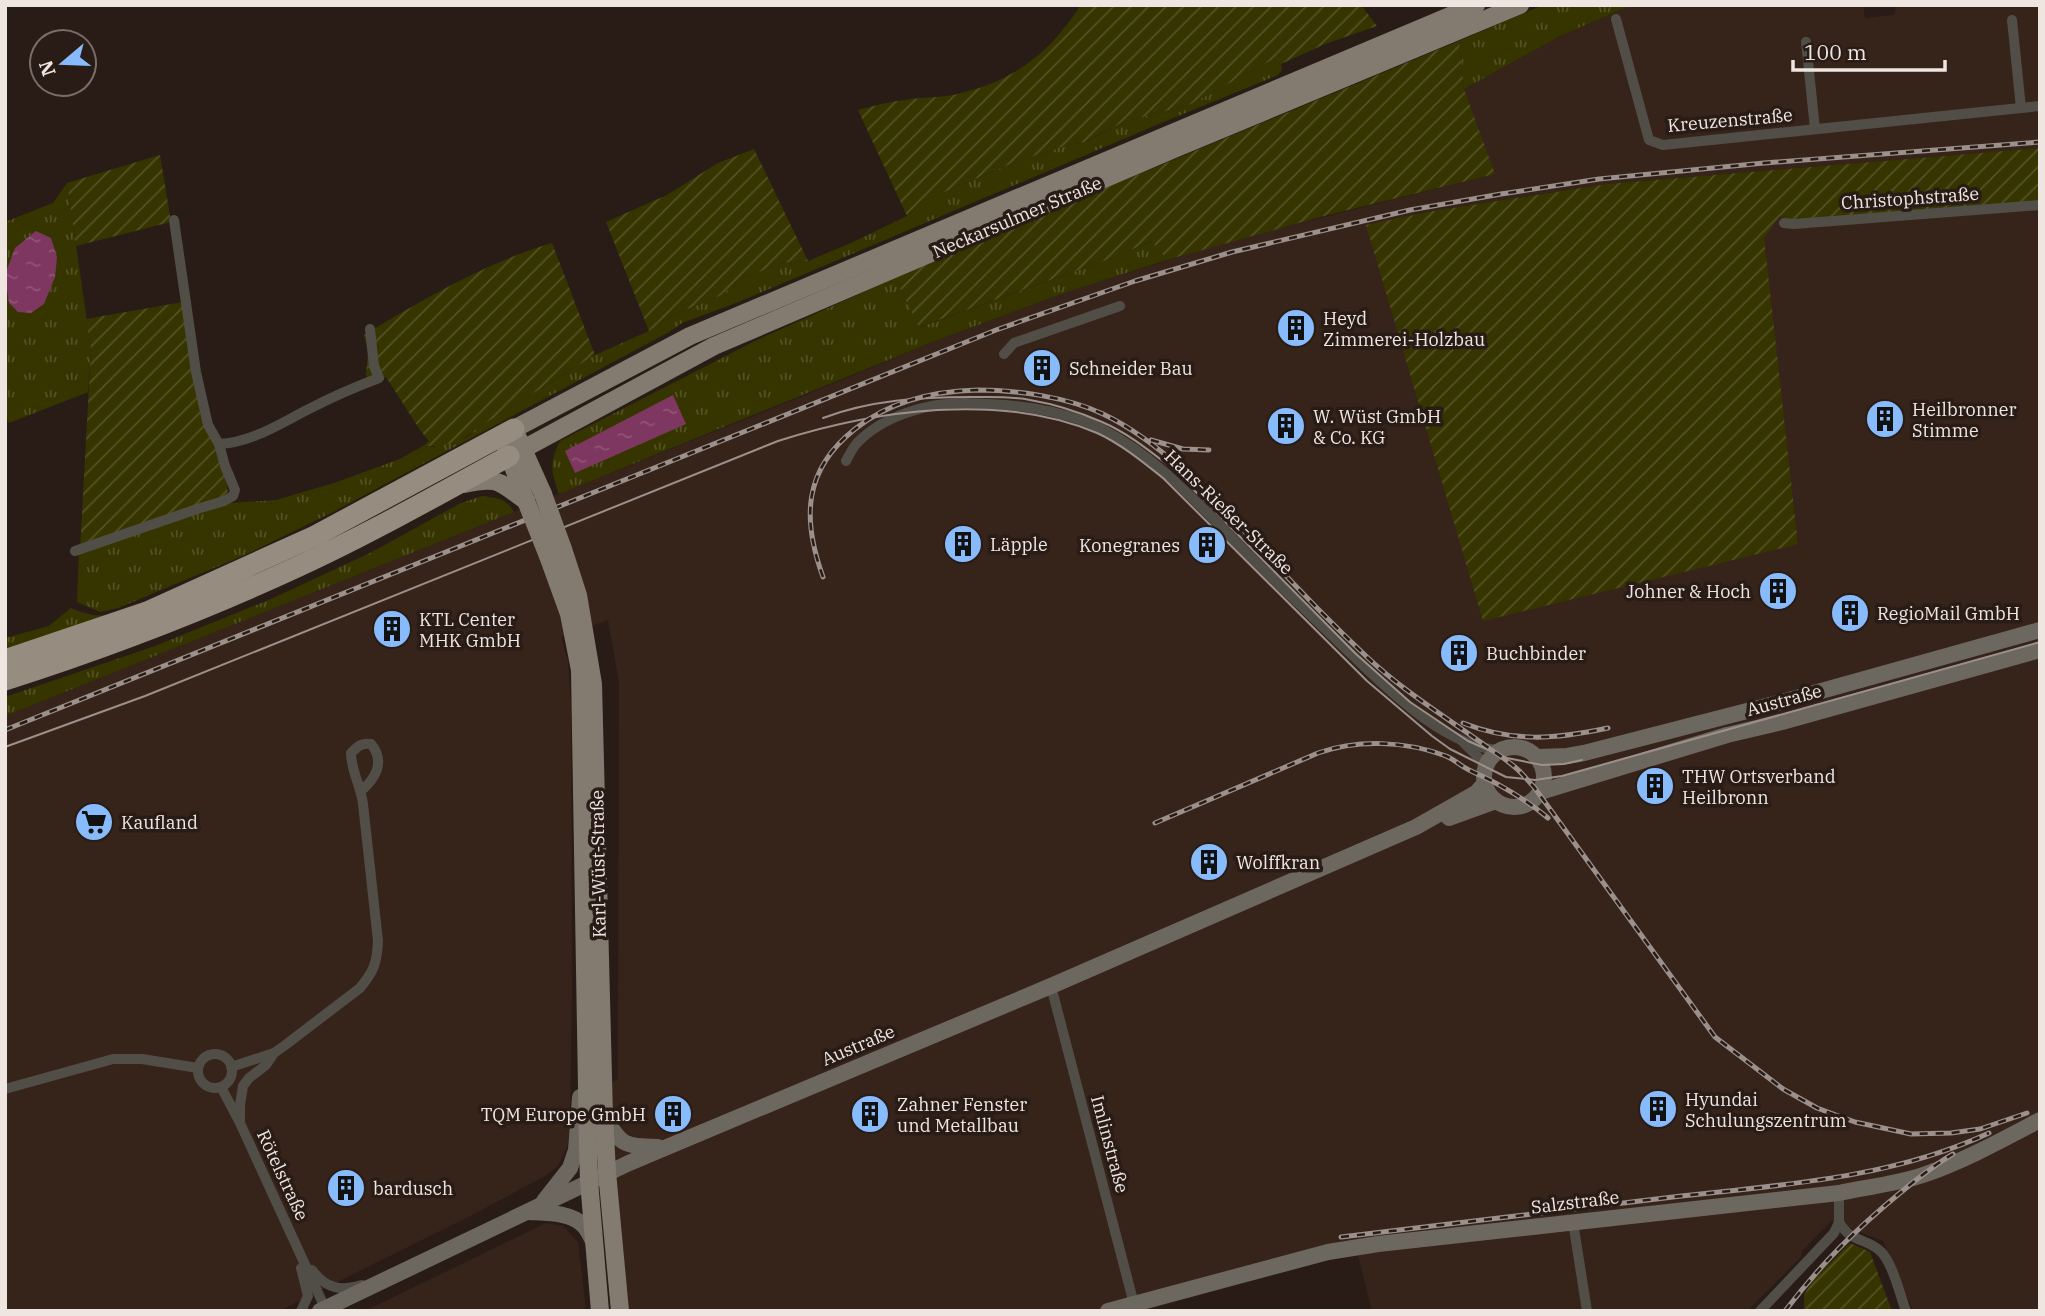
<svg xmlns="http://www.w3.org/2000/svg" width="2045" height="1316" font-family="'IBM Plex Serif',serif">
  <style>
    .built { fill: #36241b }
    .grass { fill: url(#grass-tufts) }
    .garden { fill: url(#garden-furrows) }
    .water { fill: url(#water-ripples) }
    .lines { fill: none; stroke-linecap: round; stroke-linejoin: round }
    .street { stroke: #514e48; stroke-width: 10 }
    .secondary { stroke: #6d685f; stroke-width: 16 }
    .primary { stroke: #837b70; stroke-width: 18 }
    .highway { stroke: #968d80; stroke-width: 21 }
    .tram { stroke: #9b908b; stroke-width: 2 }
    .rail-casing { stroke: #9b908b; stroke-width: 5 }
    .rail { stroke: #291c16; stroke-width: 2.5; stroke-dasharray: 8; stroke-linecap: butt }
    .primary-bridge { stroke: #837b70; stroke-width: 18 }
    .labels { text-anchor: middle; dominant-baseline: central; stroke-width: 7; stroke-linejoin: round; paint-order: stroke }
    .street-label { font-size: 18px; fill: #efe6e2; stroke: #291c16 }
    .poi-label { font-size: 18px; fill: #efe6e2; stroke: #291c16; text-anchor: start }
  </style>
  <defs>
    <pattern id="grass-tufts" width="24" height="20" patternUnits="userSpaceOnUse" patternTransform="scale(1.75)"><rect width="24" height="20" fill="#363500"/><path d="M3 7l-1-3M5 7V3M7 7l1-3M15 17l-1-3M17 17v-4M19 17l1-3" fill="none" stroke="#535225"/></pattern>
    <pattern id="garden-furrows" width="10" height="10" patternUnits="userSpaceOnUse" patternTransform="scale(1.75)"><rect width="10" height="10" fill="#363500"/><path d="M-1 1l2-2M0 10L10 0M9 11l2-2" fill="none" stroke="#535225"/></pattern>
    <pattern id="water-ripples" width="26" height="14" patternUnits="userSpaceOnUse" patternTransform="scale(1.75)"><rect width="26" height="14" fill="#7e3760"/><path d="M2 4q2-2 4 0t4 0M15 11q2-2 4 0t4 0" fill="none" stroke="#915476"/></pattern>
  </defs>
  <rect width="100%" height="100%" fill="#291c16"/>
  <!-- built -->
  <g class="built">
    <polygon points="1632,5 1863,5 1865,18 1895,15 1896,5 2040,5 2040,148 1607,184 1433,211 1366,226 1798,544 1763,238 1780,216 2040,201 2040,1311 1913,1311 1883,1241 1831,1221 1802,1251 1801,1257 1747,1311 1372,1311 1358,1255 1314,1262 1144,1311 612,1311 595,1091 618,1079 619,682 608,620 561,637 568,661 571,712 572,995 570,1129 567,1147 558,1166 545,1176 474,1214 279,1311 5,1311 5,716 808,394 935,341 1061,294 1229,241 1494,174 1464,89 1560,36"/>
    <polygon points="546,1223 563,1226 578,1242 586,1311 365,1311"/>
  </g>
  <!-- grass -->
  <g class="grass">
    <polygon points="1543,5 1632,5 1560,36 1464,89 1459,41"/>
    <polygon points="1274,59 1281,64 1282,70 1278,75 1154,126 736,303 682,323 669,332 331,513 245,555 118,608 100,612 77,602 79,551 230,503 276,500 334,483 400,459 423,446 433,447 467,437 476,429 595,355 649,331 675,314 720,296 741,279 783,263 808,261 851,243 907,216 921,202 1015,162 1061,147 1086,142 1123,122 1189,105"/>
    <polygon points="67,183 91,349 88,392 9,423 5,413 5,222 53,203"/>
    <path d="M1153,241l14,19 -106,34 -126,47 -376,153c-8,-23 -10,-31 1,-53l195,-100 140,-63 25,49 192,-69z"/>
    <path d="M434,464h3l-63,36 -61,31 -153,69 -51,19 -40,10 -64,22v-13l44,-12 22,-18c11,5 25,9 37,7 23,-2 58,-21 80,-30 84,-36 166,-77 246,-121z"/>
    <path d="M482,496c15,2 24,2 32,16l-509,204v-19l150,-51 116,-47 99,-46 91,-50z"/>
  </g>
  <!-- garden -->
  <g class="garden">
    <path d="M1081,5h280l16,21 -52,18 -44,20 -7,-5 -85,46 -66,17 -38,20 -24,5 -46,15 -94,40 -14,14 -49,-106c21,-6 41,-10 63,-12 11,-1 22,-1 32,-3 60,-13 95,-40 128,-90z"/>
    <polygon points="1459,41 1464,89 1495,174 1324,216 1167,260 1152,241 1112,258 919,327 895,278 993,235"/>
    <polygon points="2040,148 2040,201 1794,221 1780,216 1764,238 1798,544 1483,621 1366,225 1433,211 1607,184"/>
    <polygon points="754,149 808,261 783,263 741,279 720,296 675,314 649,331 606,222 667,195 718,163"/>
    <polygon points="160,155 171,222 76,246 67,183"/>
    <path d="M552,243l43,112 -119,74c-13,12 -34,19 -53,17l6,-5 -9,-11 -34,-53 -16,6 -4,-8 2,-23 -4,-17c60,-36 121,-72 188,-92z"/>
    <polygon points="183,302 214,443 225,476 230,503 80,551 91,349 86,319"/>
    <polygon points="1850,1243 1870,1252 1892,1311 1804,1311 1804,1295 1813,1280"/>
  </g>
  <!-- water -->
  <g class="water">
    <polygon points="36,231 51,238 57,257 55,277 44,304 31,313 18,312 9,303 5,275 15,248"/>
    <polygon points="673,395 686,424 575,473 565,451"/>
  </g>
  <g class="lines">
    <!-- street -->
    <g class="street">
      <polyline points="1616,19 1649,140 1663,145 2040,106"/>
      <polyline points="2012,20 2021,108"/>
      <polyline points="1806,42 1815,129"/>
      <polyline points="174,220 196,372 208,425 219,444"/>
      <polyline points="1784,223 1794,224 2040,205"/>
      <polyline points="1004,354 1014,343 1120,306"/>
      <path d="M846,461c3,-6 7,-13 11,-18 26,-27 70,-40 106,-40 48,1 96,5 139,26 55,28 94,73 137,116 36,36 73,71 110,107 39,37 96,96 152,98"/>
      <path d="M75,551l122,-42 27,-8 9,-5 2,-6 -10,-24 -6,-22c32,-1 62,-21 90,-35 23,-12 46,-22 70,-31l-5,-12 -4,-37"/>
      <polyline points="1462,741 1481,760 1485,770"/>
      <polyline points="1051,986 1135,1308"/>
      <circle cx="215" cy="1071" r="17"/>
      <path d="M231,1067l43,-14 10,-7 76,-58c14,-17 17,-25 18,-47l-15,-137c-2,-18 -12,-33 -12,-51 7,-7 10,-10 20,-9 15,18 4,35 -10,47"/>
      <polyline points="221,1087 240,1123 325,1308"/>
      <polyline points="5,1089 113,1059 142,1059 198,1068"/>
      <polyline points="240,1121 240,1105 243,1086 249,1078 266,1065 274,1053"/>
      <polyline points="1573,1222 1587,1311"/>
      <path d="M1839,1222c12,21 25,15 40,28 13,10 21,45 27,61"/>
      <polyline points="301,1268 308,1296 301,1311"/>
      <path d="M312,1270c13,18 29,22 50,15"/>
      <polyline points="1760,1311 1834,1233 1839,1222 1839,1193"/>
    </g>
    <!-- secondary -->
    <g class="secondary">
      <circle cx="1514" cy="777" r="30"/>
      <polyline points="1537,757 1567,756 1584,753 1778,703 2040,630"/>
      <polyline points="1540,792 1727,735 1782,722 2040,650"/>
      <polyline points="1449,818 1496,801"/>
      <path d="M604,1116c18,30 19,30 54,31"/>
      <polyline points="544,1201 570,1168 576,1150 580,1097"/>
      <path d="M529,1212c16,1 43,0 55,14 4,4 6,10 9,15"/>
      <polyline points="320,1311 629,1163 1051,986 1416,827 1476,793 1485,783"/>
      <path d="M1108,1311l220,-59 50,-8 461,-51c28,-6 57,-9 84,-18 41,-14 79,-35 117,-55"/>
    </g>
    <!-- primary -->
    <g class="primary">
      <polyline points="505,445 526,501"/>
      <polyline points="514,454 714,346 1174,149 1520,5"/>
      <path d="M464,484c35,-8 35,-2 62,17"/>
      <polyline points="543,494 514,429 690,336 1476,5"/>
      <polyline points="563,549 578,595 593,684 604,1116 607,1172 620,1311"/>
      <polyline points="548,556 569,614 580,670 588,1147 589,1181 600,1311"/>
    </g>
    <!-- highway -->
    <g class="highway">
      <polyline points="5,660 147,612 315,536 514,429"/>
      <path d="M5,680c100,-32 197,-69 292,-113 72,-33 142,-73 212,-111"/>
    </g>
    <!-- tram -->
    <g class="tram">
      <path d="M823,418c47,-18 98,-21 148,-21 19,0 39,-1 59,3 24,4 49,12 72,22 26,11 49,30 71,47l183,185 54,48 58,39 39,17 35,7 22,-1 18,-4"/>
      <path d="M5,747l140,-51 633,-255c97,-31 222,-49 319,-8 24,11 46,29 66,45l204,203 65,55 18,13 56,28 29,3 27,-4 478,-134"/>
    </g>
    <defs>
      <g id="rail">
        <polyline points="1151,440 1183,449 1209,450"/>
        <path d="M823,577c-21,-58 -20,-107 32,-148 35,-28 78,-38 123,-39 39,0 89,7 125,24 61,29 114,88 160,137 33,36 68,72 104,106 37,35 82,62 123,92 9,6 18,12 26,19 6,5 12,13 18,19l181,250 68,52 34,19 38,14 56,12 40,-1 29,-4 47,-16"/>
        <path d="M1463,723c51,20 93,16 145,5"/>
        <polyline points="5,730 996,330 1135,281 1232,252 1410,210 1501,194 1599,179 1764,163 2040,142"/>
        <path d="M1155,823l163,-70c40,-14 88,-12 128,3 9,4 15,10 23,14 29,13 55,28 79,48"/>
        <path d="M1341,1237c111,-13 221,-27 332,-40 106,-12 217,-18 316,-64"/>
        <path d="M1785,1311c36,-47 70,-81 115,-118 17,-14 34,-28 53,-39"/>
      </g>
    </defs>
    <!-- rail casing -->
    <use href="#rail" class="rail-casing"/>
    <!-- rail -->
    <use href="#rail" class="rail"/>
    <!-- primary-bridge -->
    <g class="primary-bridge">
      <polyline points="543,494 563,549"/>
      <polyline points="526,501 548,556"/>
    </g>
  </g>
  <!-- icons -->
  <defs>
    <symbol id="building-disc" viewBox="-11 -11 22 22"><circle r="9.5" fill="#88bbfc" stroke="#291c16"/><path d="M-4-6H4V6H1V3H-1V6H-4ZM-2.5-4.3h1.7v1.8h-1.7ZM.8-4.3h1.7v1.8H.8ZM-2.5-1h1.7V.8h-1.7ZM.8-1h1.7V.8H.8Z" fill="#111"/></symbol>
    <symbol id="supermarket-disc" viewBox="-11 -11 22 22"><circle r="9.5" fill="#88bbfc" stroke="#291c16"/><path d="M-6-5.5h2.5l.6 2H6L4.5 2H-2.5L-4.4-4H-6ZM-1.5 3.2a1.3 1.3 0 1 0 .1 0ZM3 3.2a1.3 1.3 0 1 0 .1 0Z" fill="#111"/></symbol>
  </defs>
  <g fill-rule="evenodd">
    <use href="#building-disc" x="1274" y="306" width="44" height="44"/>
    <use href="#building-disc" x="1020" y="346" width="44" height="44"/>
    <use href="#building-disc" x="1863" y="397" width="44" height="44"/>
    <use href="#building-disc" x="1264" y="404" width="44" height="44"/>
    <use href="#building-disc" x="941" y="522" width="44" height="44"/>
    <use href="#building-disc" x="1185" y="523" width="44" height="44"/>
    <use href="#building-disc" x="1756" y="569" width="44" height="44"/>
    <use href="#building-disc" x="1828" y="591" width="44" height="44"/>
    <use href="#building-disc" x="370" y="607" width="44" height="44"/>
    <use href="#building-disc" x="1437" y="631" width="44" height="44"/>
    <use href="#building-disc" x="1633" y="764" width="44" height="44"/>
    <use href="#supermarket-disc" x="72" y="800" width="44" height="44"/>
    <use href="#building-disc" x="1187" y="840" width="44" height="44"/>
    <use href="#building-disc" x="1636" y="1087" width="44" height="44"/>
    <use href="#building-disc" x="651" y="1092" width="44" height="44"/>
    <use href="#building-disc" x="848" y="1092" width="44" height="44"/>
    <use href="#building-disc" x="324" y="1166" width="44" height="44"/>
  </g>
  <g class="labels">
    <!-- street labels -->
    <g class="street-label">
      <text transform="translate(1730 120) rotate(-5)">Kreuzenstraße</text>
      <text transform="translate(1910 198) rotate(-4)">Christophstraße</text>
      <text transform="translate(1017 217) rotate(-23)">Neckarsulmer Straße</text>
      <text transform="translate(1229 512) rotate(44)">Hans-Rießer-Straße</text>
      <text transform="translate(1784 700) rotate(-15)">Austraße</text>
      <text transform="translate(598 864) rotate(-91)">Karl-Wüst-Straße</text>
      <text transform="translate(858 1045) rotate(-23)">Austraße</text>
      <text transform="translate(1110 1144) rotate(75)">Imlinstraße</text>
      <text transform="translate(283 1175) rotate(65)">Rötelstraße</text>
      <text transform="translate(1575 1202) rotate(-7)">Salzstraße</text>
    </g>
    <!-- poi labels -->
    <g class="poi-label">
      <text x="1323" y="318">Heyd<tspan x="1323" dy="21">Zimmerei-Holzbau</tspan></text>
      <text x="1069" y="368">Schneider Bau</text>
      <text x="1912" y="409">Heilbronner<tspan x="1912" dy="21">Stimme</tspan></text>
      <text x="1313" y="416">W. Wüst GmbH<tspan x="1313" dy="21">&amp; Co. KG</tspan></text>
      <text x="990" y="544">Läpple</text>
      <text x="1180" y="545" text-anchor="end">Konegranes</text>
      <text x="1751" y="591" text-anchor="end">Johner &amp; Hoch</text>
      <text x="1877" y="613">RegioMail GmbH</text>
      <text x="419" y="619">KTL Center<tspan x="419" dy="21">MHK GmbH</tspan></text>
      <text x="1486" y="653">Buchbinder</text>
      <text x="1682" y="776">THW Ortsverband<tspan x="1682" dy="21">Heilbronn</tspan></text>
      <text x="121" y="822">Kaufland</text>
      <text x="1236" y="862">Wolffkran</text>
      <text x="1685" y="1099">Hyundai<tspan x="1685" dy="21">Schulungszentrum</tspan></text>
      <text x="897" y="1104">Zahner Fenster<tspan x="897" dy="21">und Metallbau</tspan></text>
      <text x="646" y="1114" text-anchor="end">TQM Europe GmbH</text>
      <text x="373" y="1188">bardusch</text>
    </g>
  </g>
  <!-- border -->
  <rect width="2045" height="1316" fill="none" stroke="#efe6e2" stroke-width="14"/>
  <!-- north arrow -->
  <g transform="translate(63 63) rotate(251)"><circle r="33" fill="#291c16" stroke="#786d68" stroke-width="2"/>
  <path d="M0-5L12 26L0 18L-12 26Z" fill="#88bbfc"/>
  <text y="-10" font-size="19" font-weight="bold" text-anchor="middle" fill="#efe6e2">N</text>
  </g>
  <!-- scale -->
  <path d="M1793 60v10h152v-10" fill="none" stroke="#efe6e2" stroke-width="3.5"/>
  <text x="1804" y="60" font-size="21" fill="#efe6e2" stroke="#291c16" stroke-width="5" paint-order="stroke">100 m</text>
</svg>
